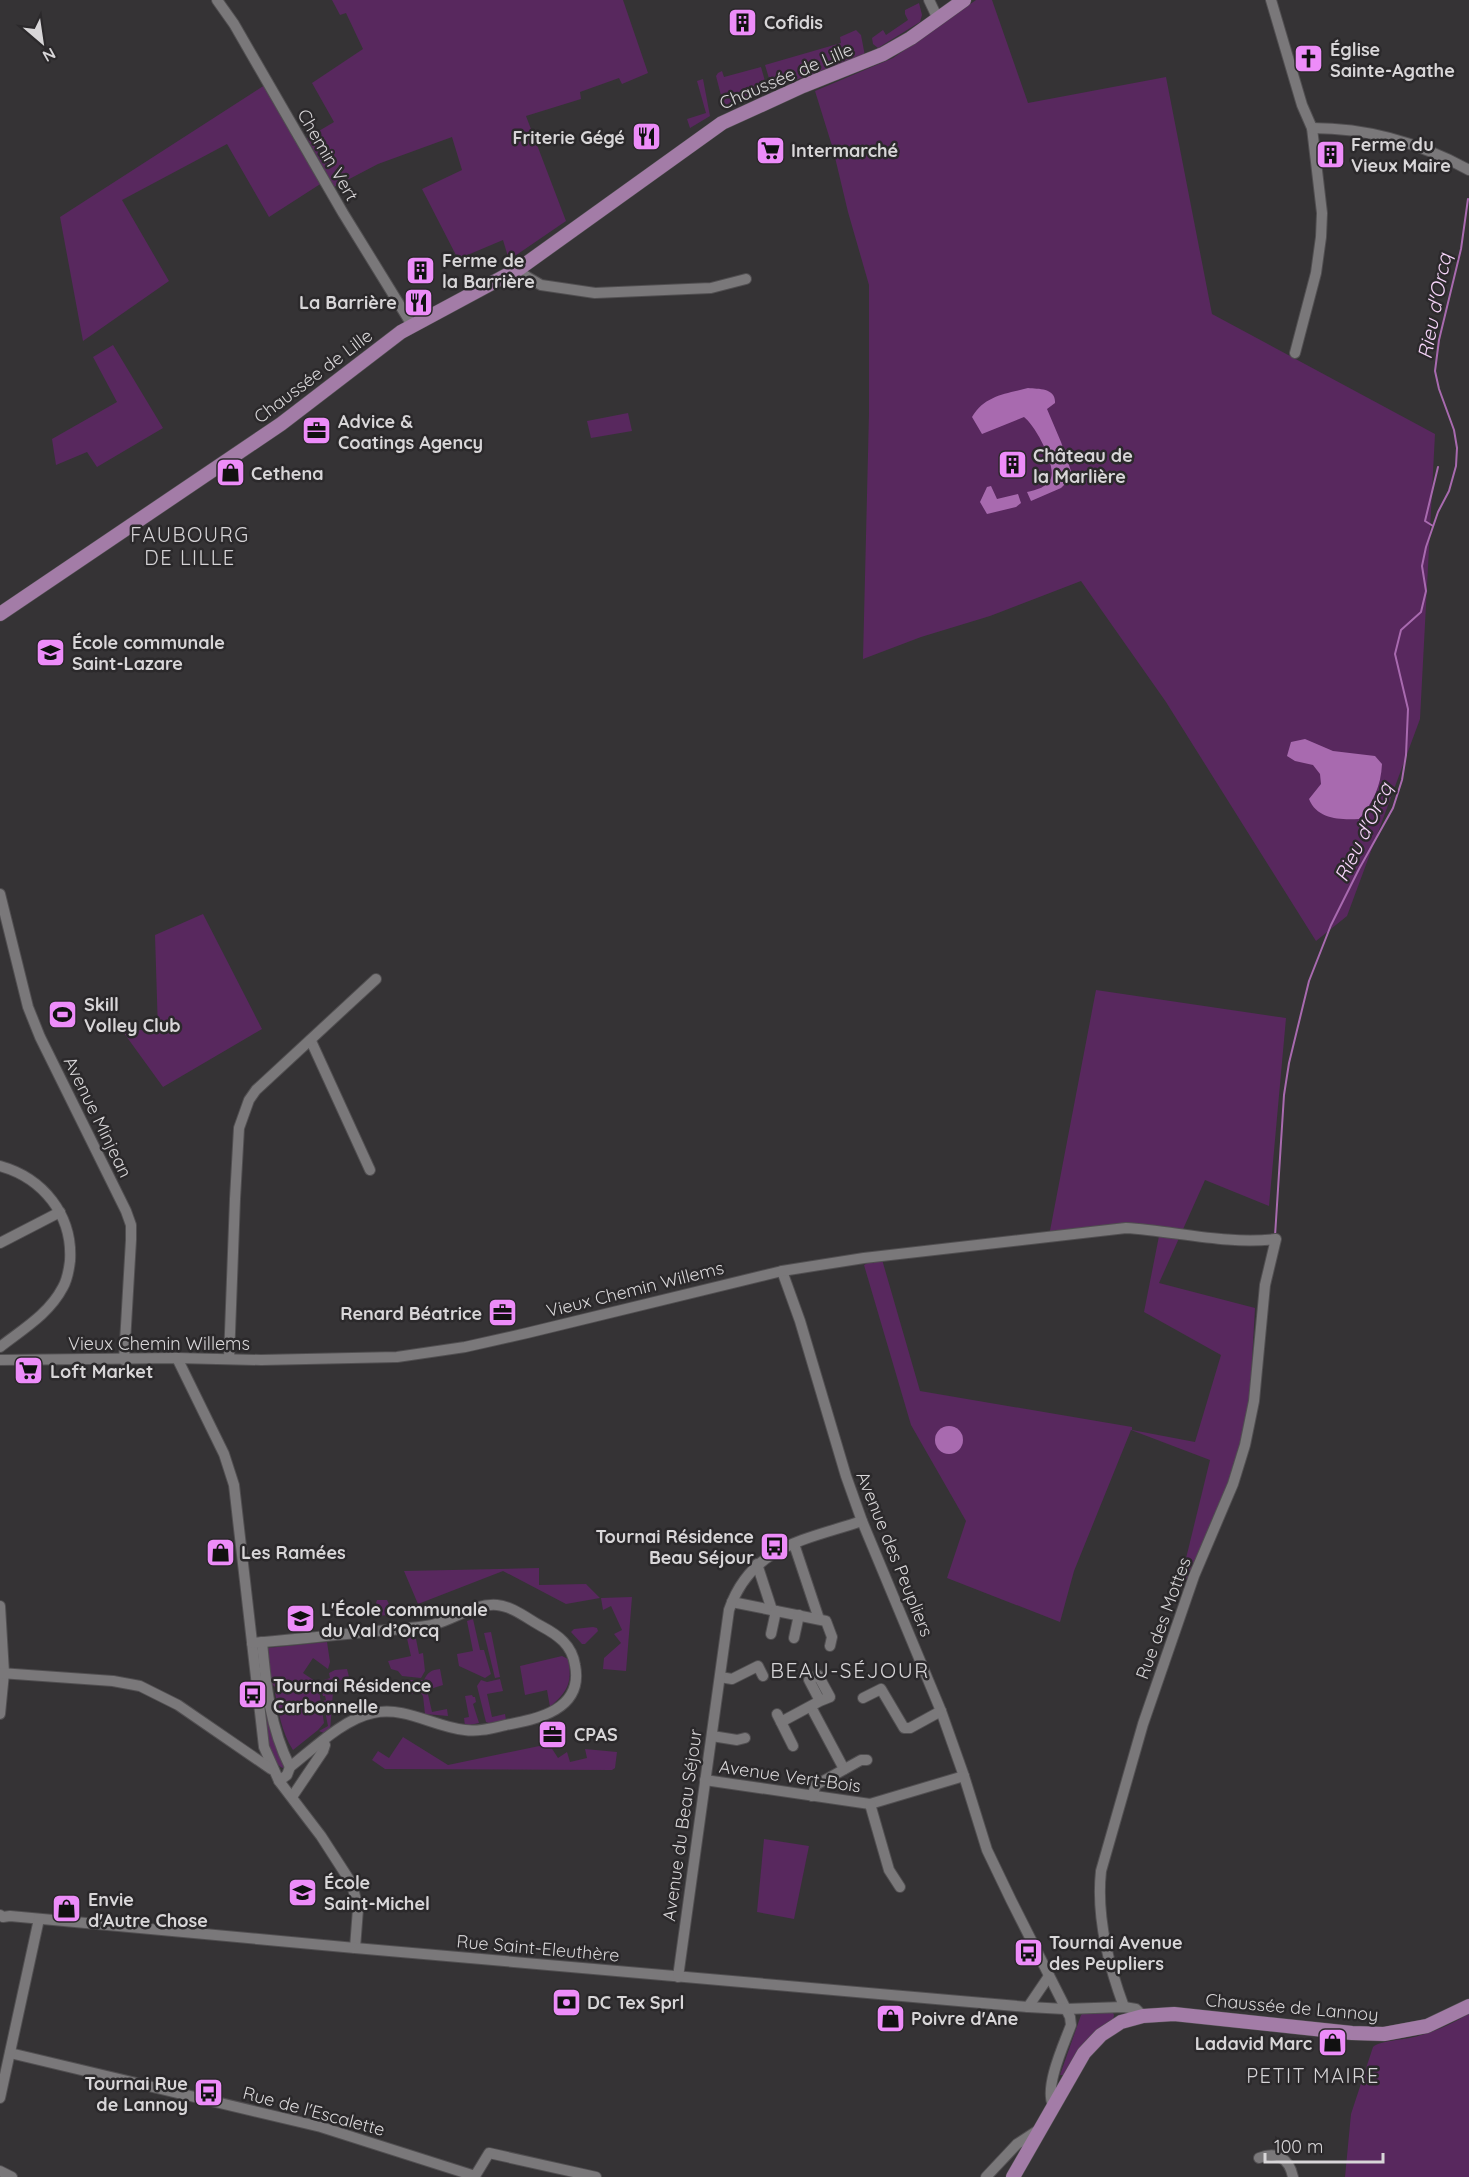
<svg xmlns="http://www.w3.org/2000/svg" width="1469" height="2177" font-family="Quicksand,sans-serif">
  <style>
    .green { fill: #58285e }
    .water { fill: #a86aaf }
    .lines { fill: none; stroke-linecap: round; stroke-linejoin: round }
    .stream { stroke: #a86aaf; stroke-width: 2 }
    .minor-casing { stroke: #514f51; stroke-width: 12 }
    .major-casing { stroke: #514f51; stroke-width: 15 }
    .minor { stroke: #7a787a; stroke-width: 10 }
    .major { stroke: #a37ca7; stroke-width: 14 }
    .labels { text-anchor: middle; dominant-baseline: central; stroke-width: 5; stroke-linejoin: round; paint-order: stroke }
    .poi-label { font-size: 18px; font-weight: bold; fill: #d8d6d8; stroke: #2b292b; text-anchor: start }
    .street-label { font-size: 18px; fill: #d8d6d8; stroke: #2b292b }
    .water-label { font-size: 20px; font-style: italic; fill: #f7d5fa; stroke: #2b292b }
    .neighbourhood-label { font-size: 20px; letter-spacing: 1.5px; fill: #d6d4d7; stroke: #2b292b }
    .quarter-label { font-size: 21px; letter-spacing: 1.5px; fill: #d6d4d7; stroke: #2b292b }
  </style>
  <rect width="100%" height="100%" fill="#353335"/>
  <!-- green -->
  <g class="green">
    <polygon points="332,0 623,0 648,73 622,84 619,78 580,92 581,99 526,116 566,221 509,260 503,240 458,259 422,189 462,170 452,137 378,164 334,187 307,138 334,122 312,83 363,49 346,13 340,15"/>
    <polygon points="976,0 992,0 1028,103 1166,77 1212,314 1435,434 1420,719 1347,916 1316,941 1166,702 1081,581 990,616 921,637 863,659 869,413 869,285 848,212 833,149 815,91 893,58"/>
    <polygon points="919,3 922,15 920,22 878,48 873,44 872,38 883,30 886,35 908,20 905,14 905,10"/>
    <polygon points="856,30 861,35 865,56 775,87 771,85 765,65 841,43 840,37"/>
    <polygon points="761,67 767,88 724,107 716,76 718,73 722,71 724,77"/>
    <polygon points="703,79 710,116 690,128 687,119 706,113 697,81"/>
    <polygon points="268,83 325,181 269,217 227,144 122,200 169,281 83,341 60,217"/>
    <polygon points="113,345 163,428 97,467 87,452 56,465 52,439 117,402 93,357"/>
    <polygon points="628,413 632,431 591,438 587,421"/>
    <polygon points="203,914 262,1029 163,1087 121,1029 158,1031 155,935"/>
    <polygon points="1096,990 1286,1018 1269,1206 1205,1180 1159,1283 1255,1308 1248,1429 1194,1576 1180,1583 1210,1460 1131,1430 1074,1571 1060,1622 947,1578 966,1521 911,1425 864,1265 881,1256 920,1391 1132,1427 1132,1430 1195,1442 1221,1355 1144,1312 1160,1231 1049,1236"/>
    <polygon points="539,1568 539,1585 586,1584 600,1598 566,1604 503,1571 418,1604 404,1571"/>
    <polygon points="632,1597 626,1671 603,1669 604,1658 621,1643 614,1634 622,1630 611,1606 603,1610 601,1598"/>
    <polygon points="377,1600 387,1600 392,1611 391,1615 372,1616"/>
    <polygon points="473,1619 480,1650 484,1650 491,1674 485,1678 459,1666 457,1654 473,1651 467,1621"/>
    <polygon points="593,1627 597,1628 598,1631 585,1644 582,1644 571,1632 574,1629"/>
    <polygon points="491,1632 500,1677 495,1678 484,1633"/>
    <polygon points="406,1634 415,1634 419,1654 423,1653 425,1671 421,1678 402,1676 398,1671 391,1669 388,1661 411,1656"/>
    <path d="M327,1642l3,20 -2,7 -15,-11 -10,15 15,10 6,40 -6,7 -25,20c-11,-17 -15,-39 -18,-58l2,-3 -7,-7 -3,-34z"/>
    <path d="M259,1648l26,118 -2,2c-21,-8 -23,-97 -24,-120z"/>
    <path d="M562,1656l6,3c5,24 -1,33 -18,48l-3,-17 -22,5 -5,-29z"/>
    <polygon points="347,1669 349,1677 337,1682 333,1692 330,1731 326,1734 319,1731 328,1726 323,1701 326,1700 325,1696 323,1696 321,1689 326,1687 324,1680 330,1678 329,1673 335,1670"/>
    <path d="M440,1669l3,16 -16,5 5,22 15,-3 1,7 -23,-2 -2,-18 -3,-4 -10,2 -2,-6h-5l-2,-3 3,-5h20c4,-8 7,-10 16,-11z"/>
    <polygon points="500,1679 503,1691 487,1694 492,1717 505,1714 506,1720 489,1723 486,1722 477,1686 481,1680 487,1682"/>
    <polygon points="472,1695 473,1697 475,1697 476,1702 473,1704 479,1723 465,1726 464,1718 469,1717 465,1696"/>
    <polygon points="403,1737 448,1765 549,1744 558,1758 567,1752 570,1762 587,1758 585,1749 617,1752 615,1768 612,1770 385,1769 372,1760 378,1751 389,1758"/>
    <polygon points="764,1839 809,1846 794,1919 757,1912"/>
    <polygon points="1112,2011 1114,2015 1113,2020 1064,2075 1060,2075 1081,2015 1085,2012"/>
    <path d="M1469,2013v164h-124l6,-63 22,-67c7,-7 33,-7 45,-11 18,-5 35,-12 51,-23z"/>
  </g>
  <!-- water -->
  <g class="water">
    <path d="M1028,388c11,1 28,0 27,15l-8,6 14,33 10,29 -5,12 -5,5 -30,13 -4,-9c9,-2 21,-5 24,-14 5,-14 -16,-53 -27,-61l-42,17 -10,-17c13,-22 34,-23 56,-29z"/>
    <polygon points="991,486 997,499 1018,494 1021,503 1016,507 987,514 980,502 987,487"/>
    <path d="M1305,739l28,12 42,5 7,8c-1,22 -9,39 -23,55 -20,1 -42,0 -50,-20l12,-15 -1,-10 -7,-9 -18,-4 -8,-5 4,-14z"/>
    <circle cx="949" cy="1440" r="14"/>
  </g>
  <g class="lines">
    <!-- stream -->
    <g class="stream">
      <polyline points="1433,526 1425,521 1438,467"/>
      <polyline points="1275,1236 1284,1095 1289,1063 1309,981 1331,925 1359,869 1393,808 1402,780 1406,755 1408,709 1395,654 1401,630 1421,612 1426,591 1422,566 1426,547 1438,512 1449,491 1456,466 1457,448 1454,430 1439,389 1435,371 1439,340 1461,249 1468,199"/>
    </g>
    <defs>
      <g id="minor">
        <polyline points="217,0 234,24 343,213 412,325"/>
        <polyline points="929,0 938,19"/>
        <polyline points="1271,0 1302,105 1312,128 1322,213 1321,237 1316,273 1295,353"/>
        <path d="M1312,128c55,0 108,15 157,42"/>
        <polyline points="520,268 524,275 541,285 595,293 711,288 746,279"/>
        <polyline points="0,894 28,1007 40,1037 126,1211 131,1225 131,1240 124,1360"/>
        <polyline points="311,1041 370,1170"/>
        <path d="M0,1166c43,12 73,49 70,95 -1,8 -3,19 -7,26 -14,27 -40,42 -63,60"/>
        <polyline points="0,1243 60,1212"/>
        <path d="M782,1271l18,50 46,155 16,45 79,190 23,65 23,74 24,50 59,117 1,8c-7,19 -27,62 -18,80"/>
        <polyline points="177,1358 224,1454 234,1485 264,1747 279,1781 321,1836 352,1884 358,1909 355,1948"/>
        <polyline points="229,1359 235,1199 239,1128 249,1100 256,1090 376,979"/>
        <path d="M0,1360l177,-2 84,2 136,-3 68,-10 62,-14 255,-62 82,-13 262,-30c49,3 101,17 150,11l-11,46 -11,116 -9,44 -12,39 -39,92 -51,148 -42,147c-5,46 7,93 23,136"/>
        <polyline points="794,1544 819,1619"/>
        <polyline points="757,1564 772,1610"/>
        <polyline points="732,1602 826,1621 832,1637 830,1646"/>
        <polyline points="0,1606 4,1673 0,1714"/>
        <polyline points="771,1634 776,1611"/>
        <polyline points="794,1638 799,1615"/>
        <path d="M262,1642c4,44 8,85 28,125"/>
        <path d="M252,1643c37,-3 75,-7 113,-11 22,-2 45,-3 67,-7 22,-5 42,-22 65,-20 15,1 31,14 44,21 17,9 31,19 34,39 9,45 -38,54 -69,60 -14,3 -27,7 -41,5 -31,-3 -59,-24 -92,-17 -28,5 -60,36 -83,54l-3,8 -8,6"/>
        <polyline points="0,1673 113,1681 140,1686 178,1705 271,1769"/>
        <polyline points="720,1677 732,1679 758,1666 763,1676"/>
        <polyline points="863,1698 881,1689 904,1728 910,1728 941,1711"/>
        <polyline points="811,1707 844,1769"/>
        <polyline points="777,1714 793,1746"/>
        <polyline points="781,1722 820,1701 809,1680 818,1675 830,1697 820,1701"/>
        <polyline points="712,1736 737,1740 745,1738"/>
        <polyline points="705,1780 870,1804 964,1776"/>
        <polyline points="812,1796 816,1785 861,1760 867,1760"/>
        <polyline points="292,1797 323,1751 325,1745 323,1742"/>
        <polyline points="870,1804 889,1870 900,1887"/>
        <polyline points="0,1915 3,1917 10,1916 355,1948 1028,2007 1065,2009 1124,2007 1136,2009 1143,2016"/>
        <path d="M678,1977l51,-367c22,-64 76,-70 133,-89"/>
        <polyline points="1028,2007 1049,1976"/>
        <polyline points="10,2053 321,2127 475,2176 489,2153 596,2177"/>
        <polyline points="0,2098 39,1919"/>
        <path d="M1259,2158c18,-7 30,0 34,19"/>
        <polyline points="0,2171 12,2177"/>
        <polyline points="986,2177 1017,2144 1040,2129"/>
      </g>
      <g id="major">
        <polyline points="0,614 281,424 401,332 520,268 722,123 803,86 883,54 911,38 964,0"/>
        <polyline points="1013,2177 1084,2053 1101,2035 1121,2022 1143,2016 1174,2014 1352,2033 1384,2034 1427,2026 1469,2006"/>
      </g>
    </defs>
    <!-- minor casing -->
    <use href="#minor" class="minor-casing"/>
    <!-- major casing -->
    <use href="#major" class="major-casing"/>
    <!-- minor -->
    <use href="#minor" class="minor"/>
    <!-- major -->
    <use href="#major" class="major"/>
  </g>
  <!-- icons -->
  <defs>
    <symbol id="building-square" viewBox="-11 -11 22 22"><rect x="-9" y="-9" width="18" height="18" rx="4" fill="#ed8cf9" stroke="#2b292b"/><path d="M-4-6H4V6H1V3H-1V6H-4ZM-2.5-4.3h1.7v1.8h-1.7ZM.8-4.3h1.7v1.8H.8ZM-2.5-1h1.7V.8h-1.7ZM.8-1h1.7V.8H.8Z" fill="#111"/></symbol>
    <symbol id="church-square" viewBox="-11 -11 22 22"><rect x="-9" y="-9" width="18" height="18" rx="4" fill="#ed8cf9" stroke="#2b292b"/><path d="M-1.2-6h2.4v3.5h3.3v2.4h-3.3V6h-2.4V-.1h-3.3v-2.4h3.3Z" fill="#111"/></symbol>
    <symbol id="restaurant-square" viewBox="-11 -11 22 22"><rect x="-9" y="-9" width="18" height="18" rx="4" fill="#ed8cf9" stroke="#2b292b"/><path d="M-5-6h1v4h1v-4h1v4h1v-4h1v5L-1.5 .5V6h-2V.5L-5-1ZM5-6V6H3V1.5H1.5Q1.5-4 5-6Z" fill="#111"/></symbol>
    <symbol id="supermarket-square" viewBox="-11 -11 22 22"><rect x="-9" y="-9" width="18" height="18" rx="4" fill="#ed8cf9" stroke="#2b292b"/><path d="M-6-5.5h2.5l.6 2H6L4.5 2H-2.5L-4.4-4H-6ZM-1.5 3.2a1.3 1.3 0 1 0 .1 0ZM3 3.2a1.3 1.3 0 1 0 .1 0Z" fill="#111"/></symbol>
    <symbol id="office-square" viewBox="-11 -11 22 22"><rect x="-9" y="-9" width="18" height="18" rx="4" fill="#ed8cf9" stroke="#2b292b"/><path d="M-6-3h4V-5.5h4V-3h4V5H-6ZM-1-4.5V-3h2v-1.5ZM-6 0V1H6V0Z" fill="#111"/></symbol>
    <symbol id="shop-square" viewBox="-11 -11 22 22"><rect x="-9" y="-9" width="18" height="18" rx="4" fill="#ed8cf9" stroke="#2b292b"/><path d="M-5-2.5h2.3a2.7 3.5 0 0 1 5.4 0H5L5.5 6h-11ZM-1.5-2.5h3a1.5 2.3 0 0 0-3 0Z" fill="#111"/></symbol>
    <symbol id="school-square" viewBox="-11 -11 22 22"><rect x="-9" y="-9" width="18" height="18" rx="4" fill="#ed8cf9" stroke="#2b292b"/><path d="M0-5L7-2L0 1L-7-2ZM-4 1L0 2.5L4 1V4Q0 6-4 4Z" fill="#111"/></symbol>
    <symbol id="stadium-square" viewBox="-11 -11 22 22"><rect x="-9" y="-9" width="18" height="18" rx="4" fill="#ed8cf9" stroke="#2b292b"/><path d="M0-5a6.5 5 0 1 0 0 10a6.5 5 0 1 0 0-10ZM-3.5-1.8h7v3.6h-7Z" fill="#111"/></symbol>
    <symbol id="bus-square" viewBox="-11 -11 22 22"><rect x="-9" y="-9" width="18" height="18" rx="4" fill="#ed8cf9" stroke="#2b292b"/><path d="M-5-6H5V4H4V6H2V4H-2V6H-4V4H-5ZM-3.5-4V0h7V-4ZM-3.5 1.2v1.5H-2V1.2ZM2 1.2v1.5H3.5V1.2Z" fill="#111"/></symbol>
    <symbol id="bank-square" viewBox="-11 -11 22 22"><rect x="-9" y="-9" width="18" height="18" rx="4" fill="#ed8cf9" stroke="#2b292b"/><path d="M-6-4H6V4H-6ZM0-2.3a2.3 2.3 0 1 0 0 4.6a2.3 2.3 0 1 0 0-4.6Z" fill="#111"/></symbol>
  </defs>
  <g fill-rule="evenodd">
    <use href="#building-square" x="726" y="6" width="33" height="33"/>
    <use href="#church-square" x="1292" y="42" width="33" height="33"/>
    <use href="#restaurant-square" x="630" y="120" width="33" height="33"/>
    <use href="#supermarket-square" x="754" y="134" width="33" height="33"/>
    <use href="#building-square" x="1314" y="138" width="33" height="33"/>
    <use href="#building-square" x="404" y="254" width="33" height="33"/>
    <use href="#restaurant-square" x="402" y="286" width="33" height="33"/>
    <use href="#office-square" x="300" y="414" width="33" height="33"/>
    <use href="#building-square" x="996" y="448" width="33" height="33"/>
    <use href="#shop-square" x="214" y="456" width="33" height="33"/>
    <use href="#school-square" x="34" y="636" width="33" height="33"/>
    <use href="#stadium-square" x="46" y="998" width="33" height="33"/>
    <use href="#office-square" x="486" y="1296" width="33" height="33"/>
    <use href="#supermarket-square" x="12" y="1354" width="33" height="33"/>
    <use href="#bus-square" x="758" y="1530" width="33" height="33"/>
    <use href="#shop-square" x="204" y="1536" width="33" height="33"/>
    <use href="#school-square" x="284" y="1602" width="33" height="33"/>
    <use href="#bus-square" x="236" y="1678" width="33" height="33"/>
    <use href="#office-square" x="536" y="1718" width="33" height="33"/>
    <use href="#school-square" x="286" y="1876" width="33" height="33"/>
    <use href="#shop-square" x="50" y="1892" width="33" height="33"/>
    <use href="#bus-square" x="1012" y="1936" width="33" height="33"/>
    <use href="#bank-square" x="550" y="1986" width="33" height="33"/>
    <use href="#shop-square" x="874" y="2002" width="33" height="33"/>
    <use href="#shop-square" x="1316" y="2026" width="33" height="33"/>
    <use href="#bus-square" x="192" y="2076" width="33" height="33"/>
  </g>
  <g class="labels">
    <!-- poi labels -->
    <g class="poi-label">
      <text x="764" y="22">Cofidis</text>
      <text x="1330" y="49">Église<tspan x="1330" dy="21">Sainte-Agathe</tspan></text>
      <text x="625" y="137" text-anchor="end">Friterie Gégé</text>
      <text x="1351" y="144">Ferme du<tspan x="1351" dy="21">Vieux Maire</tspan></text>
      <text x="791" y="150">Intermarché</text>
      <text x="442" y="260">Ferme de<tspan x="442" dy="21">la Barrière</tspan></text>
      <text x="397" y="302" text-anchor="end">La Barrière</text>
      <text x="338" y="421">Advice &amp;<tspan x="338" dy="21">Coatings Agency</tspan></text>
      <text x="1033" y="455">Château de<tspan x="1033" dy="21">la Marlière</tspan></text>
      <text x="251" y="473">Cethena</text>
      <text x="72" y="642">École communale<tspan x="72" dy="21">Saint-Lazare</tspan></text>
      <text x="84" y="1004">Skill<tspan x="84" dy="21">Volley Club</tspan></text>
      <text x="482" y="1313" text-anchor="end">Renard Béatrice</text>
      <text x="50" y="1371">Loft Market</text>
      <text x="754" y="1536" text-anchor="end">Tournai Résidence<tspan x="754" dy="21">Beau Séjour</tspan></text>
      <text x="241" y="1552">Les Ramées</text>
      <text x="321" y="1609">L'École communale<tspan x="321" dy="21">du Val d’Orcq</tspan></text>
      <text x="273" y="1685">Tournai Résidence<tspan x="273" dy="21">Carbonnelle</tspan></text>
      <text x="574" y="1734">CPAS</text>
      <text x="324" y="1882">École<tspan x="324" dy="21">Saint-Michel</tspan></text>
      <text x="88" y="1899">Envie<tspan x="88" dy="21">d'Autre Chose</tspan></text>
      <text x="1049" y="1942">Tournai Avenue<tspan x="1049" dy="21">des Peupliers</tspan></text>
      <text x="587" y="2002">DC Tex Sprl</text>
      <text x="911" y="2018">Poivre d'Ane</text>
      <text x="1312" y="2043" text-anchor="end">Ladavid Marc</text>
      <text x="188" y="2083" text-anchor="end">Tournai Rue<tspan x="188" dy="21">de Lannoy</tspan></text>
    </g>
    <!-- street labels -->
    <g class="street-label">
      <text transform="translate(786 76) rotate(-23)">Chaussée de Lille</text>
      <text transform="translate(328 155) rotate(60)">Chemin Vert</text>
      <text transform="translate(313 376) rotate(-37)">Chaussée de Lille</text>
      <text transform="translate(98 1117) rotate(64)">Avenue Minjean</text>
      <text transform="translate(635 1289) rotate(-14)">Vieux Chemin Willems</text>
      <text x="159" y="1343">Vieux Chemin Willems</text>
      <text transform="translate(895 1554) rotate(68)">Avenue des Peupliers</text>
      <text transform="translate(1163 1618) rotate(-70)">Rue des Mottes</text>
      <text transform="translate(790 1776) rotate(8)">Avenue Vert-Bois</text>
      <text transform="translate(682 1825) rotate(-82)">Avenue du Beau Séjour</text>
      <text transform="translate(538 1948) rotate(5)">Rue Saint-Eleuthère</text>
      <text transform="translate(1292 2007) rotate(5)">Chaussée de Lannoy</text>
      <text transform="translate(314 2111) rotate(15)">Rue de l'Escalette</text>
    </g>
    <!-- water labels -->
    <g class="water-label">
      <text transform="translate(1434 306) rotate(-79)">Rieu d'Orcq</text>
      <text transform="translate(1363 832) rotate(-64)">Rieu d'Orcq</text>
    </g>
    <!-- neighbourhood labels -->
    <g class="neighbourhood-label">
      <text x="190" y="534">FAUBOURG<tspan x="190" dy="23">DE LILLE</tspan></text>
      <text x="1313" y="2075">PETIT MAIRE</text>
    </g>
    <!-- quarter labels -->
    <g class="quarter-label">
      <text x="850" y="1670">BEAU-SÉJOUR</text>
    </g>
  </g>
  <!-- north arrow -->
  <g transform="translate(42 42) rotate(151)" stroke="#2b292b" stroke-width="4.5" paint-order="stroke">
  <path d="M0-4.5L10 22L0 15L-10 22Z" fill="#d8d6d8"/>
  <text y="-9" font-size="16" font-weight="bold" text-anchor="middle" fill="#d8d6d8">N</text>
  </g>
  <!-- scale -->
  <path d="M1265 2153v9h118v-9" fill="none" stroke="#d8d6d8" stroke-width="3"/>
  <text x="1274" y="2153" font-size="18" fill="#d8d6d8" stroke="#2b292b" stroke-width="4.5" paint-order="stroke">100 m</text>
</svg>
